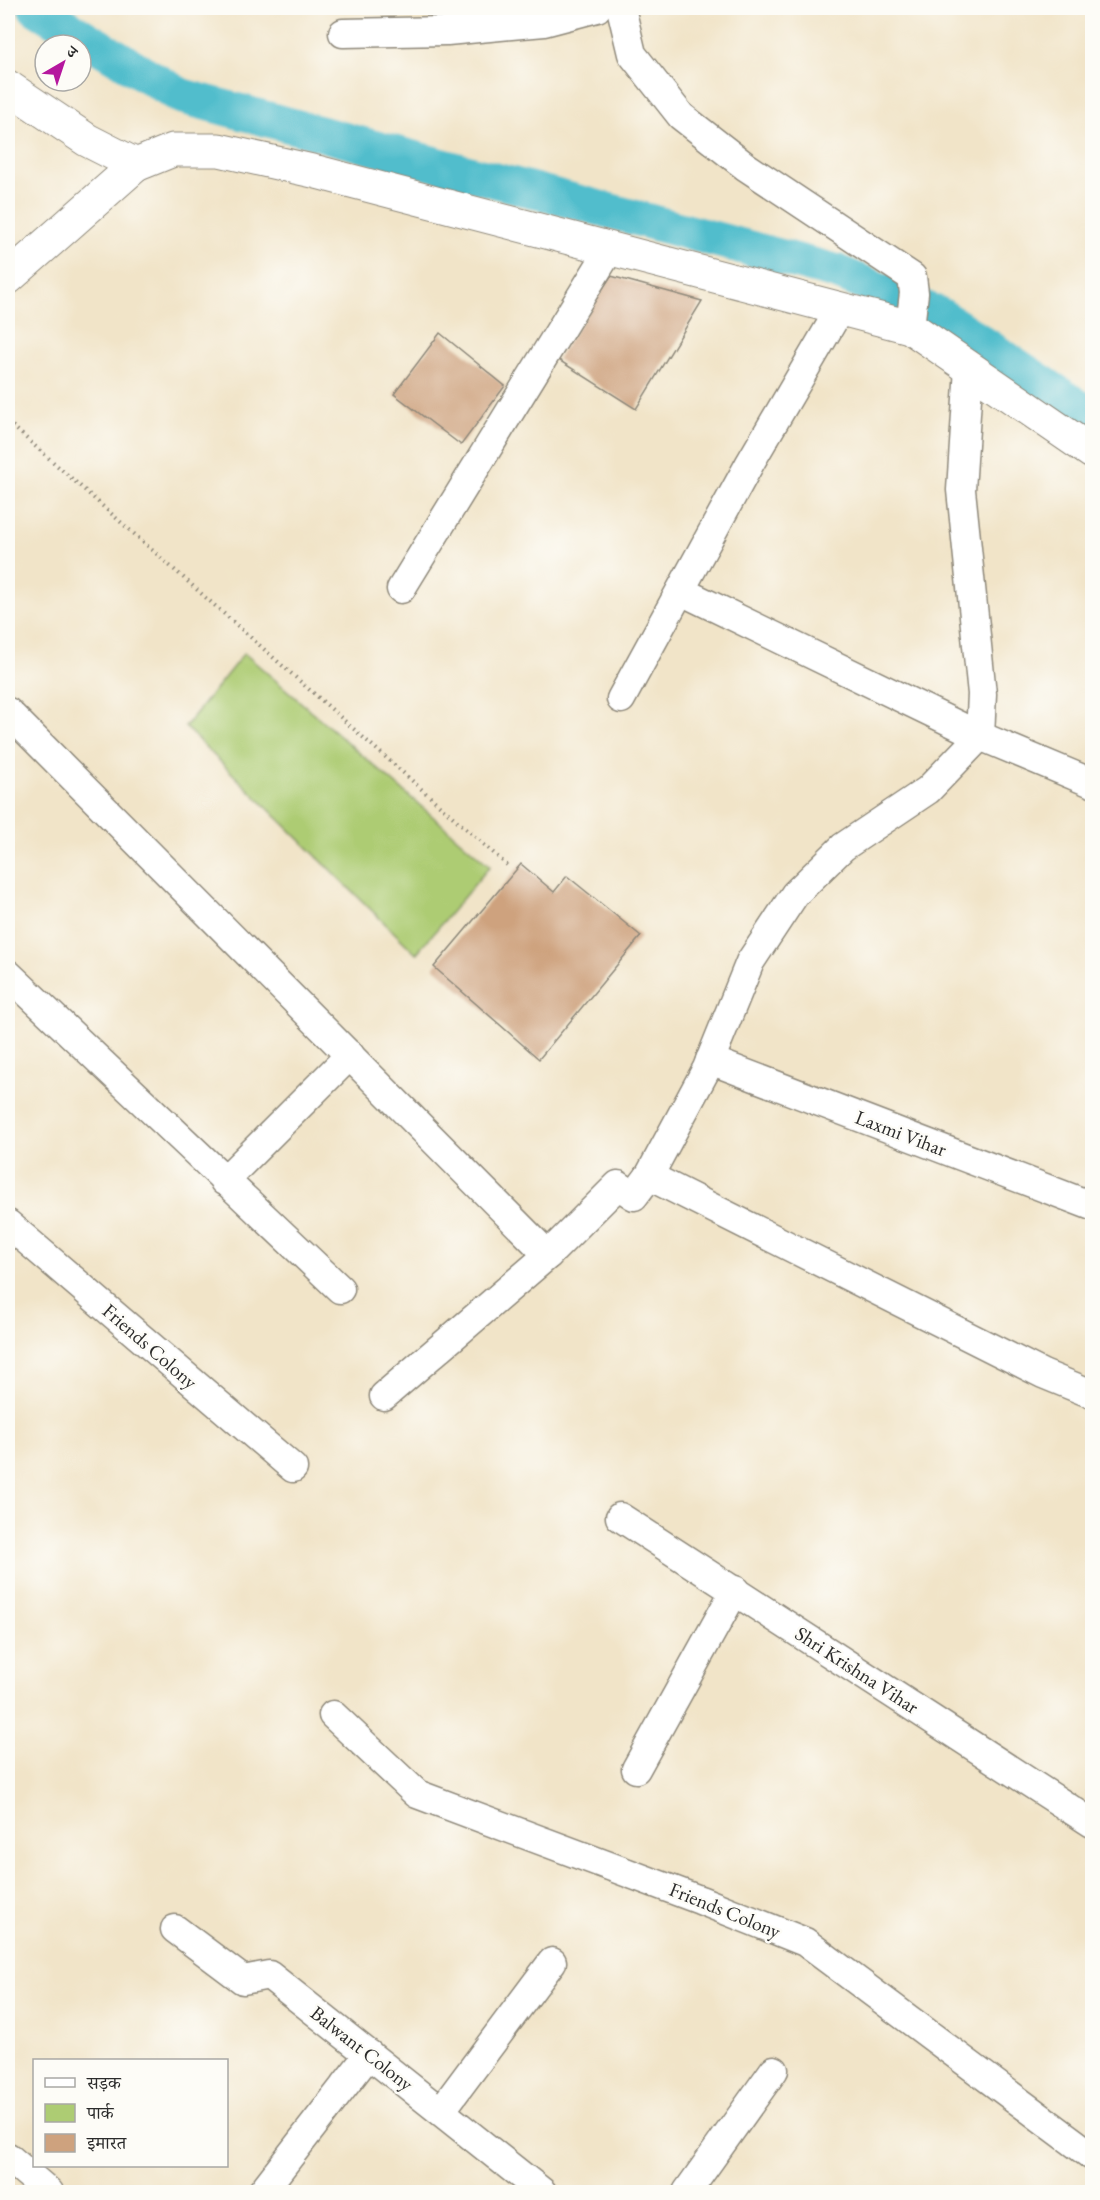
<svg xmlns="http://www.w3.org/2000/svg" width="1100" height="2200" font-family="'EB Garamond','Noto Serif Devanagari',serif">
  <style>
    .green { fill: #adcc73; stroke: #6c7c4f; stroke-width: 1.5 }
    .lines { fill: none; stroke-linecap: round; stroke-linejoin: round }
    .canal { stroke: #51bdcc; stroke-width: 36 }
    .building { fill: #cea27e }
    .minor-casing { stroke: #8e887a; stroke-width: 31 }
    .tertiary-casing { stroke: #8e887a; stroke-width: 35 }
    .secondary-casing { stroke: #8e887a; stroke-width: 35 }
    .path { stroke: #8e887a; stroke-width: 4; stroke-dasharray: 1.5 4.5; stroke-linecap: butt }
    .minor { stroke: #fff; stroke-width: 28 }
    .tertiary { stroke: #fff; stroke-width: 33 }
    .secondary { stroke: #fff; stroke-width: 33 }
    .labels { text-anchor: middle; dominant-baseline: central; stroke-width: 5; stroke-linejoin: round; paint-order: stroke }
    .street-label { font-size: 20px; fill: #2b2b2b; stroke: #fdfcf7 }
  </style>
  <rect width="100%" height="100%" fill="#fdfcf7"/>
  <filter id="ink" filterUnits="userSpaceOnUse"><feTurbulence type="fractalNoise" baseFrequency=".0167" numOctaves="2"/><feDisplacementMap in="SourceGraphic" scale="12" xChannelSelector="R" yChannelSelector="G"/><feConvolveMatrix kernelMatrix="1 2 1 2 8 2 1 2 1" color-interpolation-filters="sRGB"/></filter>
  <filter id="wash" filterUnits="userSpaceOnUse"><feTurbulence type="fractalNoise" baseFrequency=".008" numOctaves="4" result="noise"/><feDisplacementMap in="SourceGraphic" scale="24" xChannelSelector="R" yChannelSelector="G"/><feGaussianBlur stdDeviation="1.35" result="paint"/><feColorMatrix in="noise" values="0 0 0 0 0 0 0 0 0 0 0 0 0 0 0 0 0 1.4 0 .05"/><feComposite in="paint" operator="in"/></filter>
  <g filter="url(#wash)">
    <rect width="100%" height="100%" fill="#f1e4c8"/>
    <!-- green -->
    <polygon class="green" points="244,653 490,866 416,954 185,727"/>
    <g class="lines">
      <!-- canal -->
      <polyline class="canal" points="36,8 181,96 837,272 940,315 1092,416"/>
    </g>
    <g id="blocks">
      <!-- building -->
      <g class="building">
        <polygon points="611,276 702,301 636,409 557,359"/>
        <polygon points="440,333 505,386 461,445 394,394"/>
        <polygon points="521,864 554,892 567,876 641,936 539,1059 434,967"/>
      </g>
    </g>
  </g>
  <g filter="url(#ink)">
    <use href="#blocks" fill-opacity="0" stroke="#8e887a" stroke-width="1.5"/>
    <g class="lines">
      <defs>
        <g id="minor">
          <polyline points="621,8 632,54 681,116 745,166 912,277 914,293 910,327"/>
          <polyline points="343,33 447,31 544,22 597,8"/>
          <polyline points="401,589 610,249"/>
          <polyline points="681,591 980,736 1092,783"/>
          <polyline points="621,699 750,463 840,309"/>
          <polyline points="8,712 548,1255"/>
          <polyline points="8,974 340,1289"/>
          <polyline points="710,1060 1092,1206"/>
          <polyline points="649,1176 1043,1374 1092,1394"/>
          <polyline points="224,1181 350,1055"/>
          <polyline points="8,1224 293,1468"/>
          <polyline points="384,1396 548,1255 618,1185 634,1196 649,1176 707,1068 750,962 795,894 843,847 928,790 980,736 982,694 961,490 969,368"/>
          <polyline points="620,1517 1092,1823"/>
          <polyline points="333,1715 417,1794 700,1900 805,1942 1092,2156"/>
          <polyline points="636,1769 735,1590"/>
          <polyline points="175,1929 243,1980 269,1975 542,2192"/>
          <polyline points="441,2111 552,1962"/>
          <polyline points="8,2157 49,2192"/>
          <polyline points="262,2192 369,2054"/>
          <polyline points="687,2192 774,2070"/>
        </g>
        <polyline id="tertiary" points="8,87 87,140 136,165 8,278"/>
        <polyline id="secondary" points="136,165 173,150 219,150 317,172 910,327 1092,452"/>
      </defs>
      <!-- minor casing -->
      <use href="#minor" class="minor-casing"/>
      <!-- tertiary casing -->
      <use href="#tertiary" class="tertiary-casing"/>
      <!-- secondary casing -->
      <use href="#secondary" class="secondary-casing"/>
      <!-- path -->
      <polyline class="path" points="8,422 507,865"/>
      <!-- minor -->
      <use href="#minor" class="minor"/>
      <!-- tertiary -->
      <use href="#tertiary" class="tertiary"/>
      <!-- secondary -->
      <use href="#secondary" class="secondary"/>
    </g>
  </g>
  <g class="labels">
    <!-- street labels -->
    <g class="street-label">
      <text transform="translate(901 1133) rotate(21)">Laxmi Vihar</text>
      <text transform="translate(150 1346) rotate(41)">Friends Colony</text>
      <text transform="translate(857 1670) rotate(33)">Shri Krishna Vihar</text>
      <text transform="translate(725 1910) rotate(22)">Friends Colony</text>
      <text transform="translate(362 2048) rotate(38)">Balwant Colony</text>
    </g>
  </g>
  <!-- margin -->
  <rect width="1100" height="2200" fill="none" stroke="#fdfcf7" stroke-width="30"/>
  <!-- legend -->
  <rect x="33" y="2059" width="195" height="108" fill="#fdfcf7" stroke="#a9a8a5" stroke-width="1.5"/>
  <rect x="45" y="2078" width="30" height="9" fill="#ffffff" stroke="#a9a8a5" stroke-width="1.5"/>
  <text x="87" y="2089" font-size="18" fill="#2b2b2b">सड़क</text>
  <rect x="45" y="2104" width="30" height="18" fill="#adcc73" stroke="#a9a8a5" stroke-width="1.5"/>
  <text x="87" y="2119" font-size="18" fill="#2b2b2b">पार्क</text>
  <rect x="45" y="2134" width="30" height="18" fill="#cea27e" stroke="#a9a8a5" stroke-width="1.5"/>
  <text x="87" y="2149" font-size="18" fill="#2b2b2b">इमारत</text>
  <!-- north arrow -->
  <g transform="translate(63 63) rotate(39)"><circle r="28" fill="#fdfcf7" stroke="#a9a8a5" stroke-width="1.5"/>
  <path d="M0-4.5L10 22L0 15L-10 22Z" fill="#b5179e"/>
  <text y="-9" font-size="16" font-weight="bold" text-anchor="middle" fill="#2b2b2b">उ</text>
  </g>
</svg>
